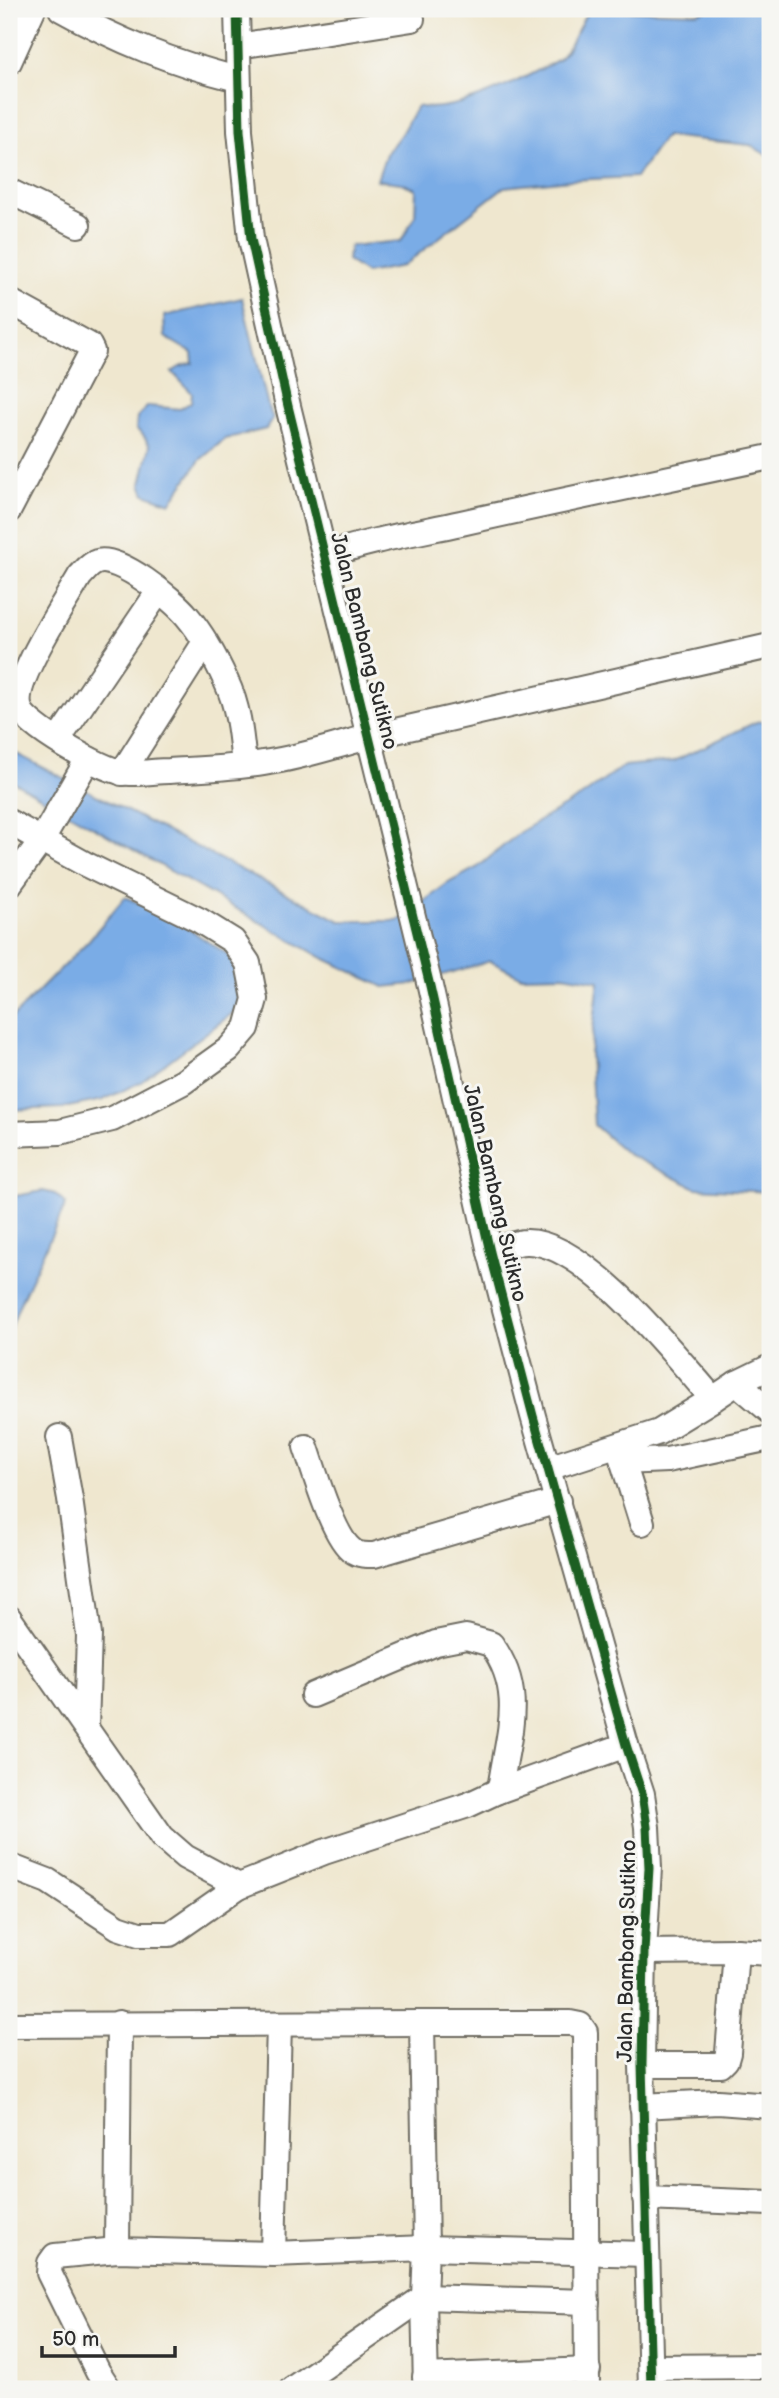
<svg xmlns="http://www.w3.org/2000/svg" width="779" height="2398" font-family="'Balsamiq Sans',sans-serif">
  <style>
    .water { fill: #7aace6; stroke: #526c88; stroke-width: 2 }
    .lines { fill: none; stroke-linecap: round; stroke-linejoin: round }
    .minor-casing { stroke: #706d64; stroke-width: 28 }
    .minor { stroke: #fff; stroke-width: 24 }
    .cycleway-casing { stroke: #f6f6f2; stroke-width: 13 }
    .cycleway { stroke: #1b5e20; stroke-width: 9 }
    .labels { text-anchor: middle; dominant-baseline: central; stroke-width: 6; stroke-linejoin: round; paint-order: stroke }
    .street-label { font-size: 21px; fill: #2b2b2b; stroke: #f6f6f2 }
  </style>
  <rect width="100%" height="100%" fill="#f6f6f2"/>
  <filter id="ink" filterUnits="userSpaceOnUse"><feTurbulence type="fractalNoise" baseFrequency=".0143" numOctaves="2"/><feDisplacementMap in="SourceGraphic" scale="14" xChannelSelector="R" yChannelSelector="G"/><feConvolveMatrix kernelMatrix="1 2 1 2 8 2 1 2 1" color-interpolation-filters="sRGB"/></filter>
  <filter id="wash" filterUnits="userSpaceOnUse"><feTurbulence type="fractalNoise" baseFrequency=".00686" numOctaves="4" result="noise"/><feDisplacementMap in="SourceGraphic" scale="28" xChannelSelector="R" yChannelSelector="G"/><feGaussianBlur stdDeviation="1.57" result="paint"/><feColorMatrix in="noise" values="0 0 0 0 0 0 0 0 0 0 0 0 0 0 0 0 0 1.4 0 .05"/><feComposite in="paint" operator="in"/></filter>
  <g filter="url(#wash)">
    <rect width="100%" height="100%" fill="#efe7cf"/>
    <!-- water -->
    <g class="water">
      <path d="M589,9l108,4 13,-4h60v148l-20,-12 -85,-9 -29,41 -66,3 -66,7 -101,79 -37,7 -19,-13 3,-14 51,-5 14,-25 1,-27 -15,-6 -24,-3 9,-26 15,-20 16,-28c32,9 94,-21 122,-36 7,-4 18,-8 23,-14 11,-14 18,-32 27,-47z"/>
      <polygon points="242,298 268,406 273,418 266,429 225,439 200,460 170,503 145,494 141,484 150,446 143,435 136,429 137,417 148,406 180,409 191,402 192,393 172,372 180,367 193,363 192,353 165,337 164,316"/>
      <polygon points="770,720 770,1192 696,1188 627,1154 594,1125 590,1054 599,981 563,975 520,976 490,961 412,984 384,987 321,957 9,779 9,750 340,921 398,921 448,883 478,867 520,832 582,796 624,766 674,761 756,722"/>
      <polygon points="125,897 169,916 236,960 247,987 238,1009 141,1082 103,1100 63,1108 9,1110 9,1021 89,940"/>
      <polygon points="43,1191 55,1194 66,1204 20,1303 9,1334 9,1197"/>
    </g>
  </g>
  <g filter="url(#ink)">
    <g class="lines">
      <defs>
        <g id="minor">
          <path d="M61,9c59,33 110,53 176,70"/>
          <polyline points="237,9 240,131 251,239 288,406 430,986 490,1252 533,1416 626,1745 642,1794 647,1827 649,1868 644,1952 642,2065 651,2389"/>
          <polyline points="238,46 412,19"/>
          <polyline points="9,62 33,9"/>
          <polyline points="9,191 78,225"/>
          <polyline points="9,301 89,345 92,351 9,510"/>
          <path d="M325,556c44,-16 90,-23 136,-33 102,-23 206,-44 309,-66"/>
          <polyline points="58,740 159,591"/>
          <path d="M244,765c-3,-29 -5,-57 -18,-84 -10,-22 -23,-46 -39,-65 -13,-16 -69,-62 -90,-54 -7,2 -12,9 -17,14 -14,25 -70,107 -60,133 7,18 82,61 102,63 14,3 32,-1 47,-1 33,-2 68,-3 100,-9 39,-6 76,-20 113,-28 130,-29 259,-59 388,-88"/>
          <polyline points="122,773 205,642"/>
          <polyline points="9,822 85,864 199,920 233,941 248,963 255,999 247,1028 229,1049 183,1082 112,1119 60,1132 9,1134"/>
          <polyline points="9,885 41,841 88,759"/>
          <path d="M490,1252c11,-3 25,-10 36,-10 59,-2 150,115 187,157l24,-16 33,-16"/>
          <polyline points="737,1383 770,1411"/>
          <polyline points="59,1437 70,1499 89,1635 86,1727"/>
          <polyline points="618,1446 642,1523"/>
          <path d="M306,1447c8,23 27,91 47,104 5,4 14,4 21,4l184,-54"/>
          <polyline points="623,1462 667,1460 770,1438"/>
          <polyline points="548,1468 659,1432 713,1399"/>
          <polyline points="9,1618 162,1837 185,1857 239,1886 324,1852 468,1805 498,1791 626,1745"/>
          <path d="M313,1695l123,-52 30,-6 25,7c34,46 18,87 10,139l-3,8"/>
          <polyline points="9,1866 48,1881 118,1927 139,1934 170,1934 239,1886"/>
          <polyline points="644,1952 736,1951 770,1953"/>
          <polyline points="9,2025 422,2023"/>
          <polyline points="642,2065 721,2065 726,2060 728,2053 736,1951"/>
          <polyline points="642,2106 718,2102 770,2106"/>
          <polyline points="645,2198 770,2203"/>
          <polyline points="117,2250 119,2023"/>
          <polyline points="273,2254 279,2024"/>
          <polyline points="651,2367 770,2366"/>
          <polyline points="425,2377 588,2370"/>
          <polyline points="109,2389 98,2372 49,2273 50,2263 55,2256 117,2250 273,2254 426,2248 646,2254"/>
          <polyline points="292,2389 424,2297 587,2302"/>
          <polyline points="426,2389 424,2297 426,2248 422,2023 570,2023 580,2025 585,2032 587,2389"/>
        </g>
      </defs>
      <!-- minor casing -->
      <use href="#minor" class="minor-casing"/>
      <!-- minor -->
      <use href="#minor" class="minor"/>
      <defs>
        <polyline id="cycleway" points="237,9 240,131 251,239 288,406 430,986 490,1252 533,1416 626,1745 642,1794 647,1827 649,1868 644,1952 642,2065 651,2389"/>
      </defs>
      <!-- cycleway casing -->
      <use href="#cycleway" class="cycleway-casing"/>
      <!-- cycleway -->
      <use href="#cycleway" class="cycleway"/>
    </g>
  </g>
  <g class="labels">
    <!-- street labels -->
    <g class="street-label">
      <text transform="translate(364 641) rotate(76)">Jalan Bambang Sutikno</text>
      <text transform="translate(495 1193) rotate(77)">Jalan Bambang Sutikno</text>
      <text transform="translate(627 1951) rotate(-89)">Jalan Bambang Sutikno</text>
    </g>
  </g>
  <!-- margin -->
  <rect width="779" height="2398" fill="none" stroke="#f6f6f2" stroke-width="35"/>
  <!-- scale -->
  <path d="M42 2346v10h133v-10" fill="none" stroke="#2b2b2b" stroke-width="3.5"/>
  <text x="52" y="2346" font-size="21" fill="#2b2b2b" stroke="#f6f6f2" stroke-width="5" paint-order="stroke">50 m</text>
</svg>
